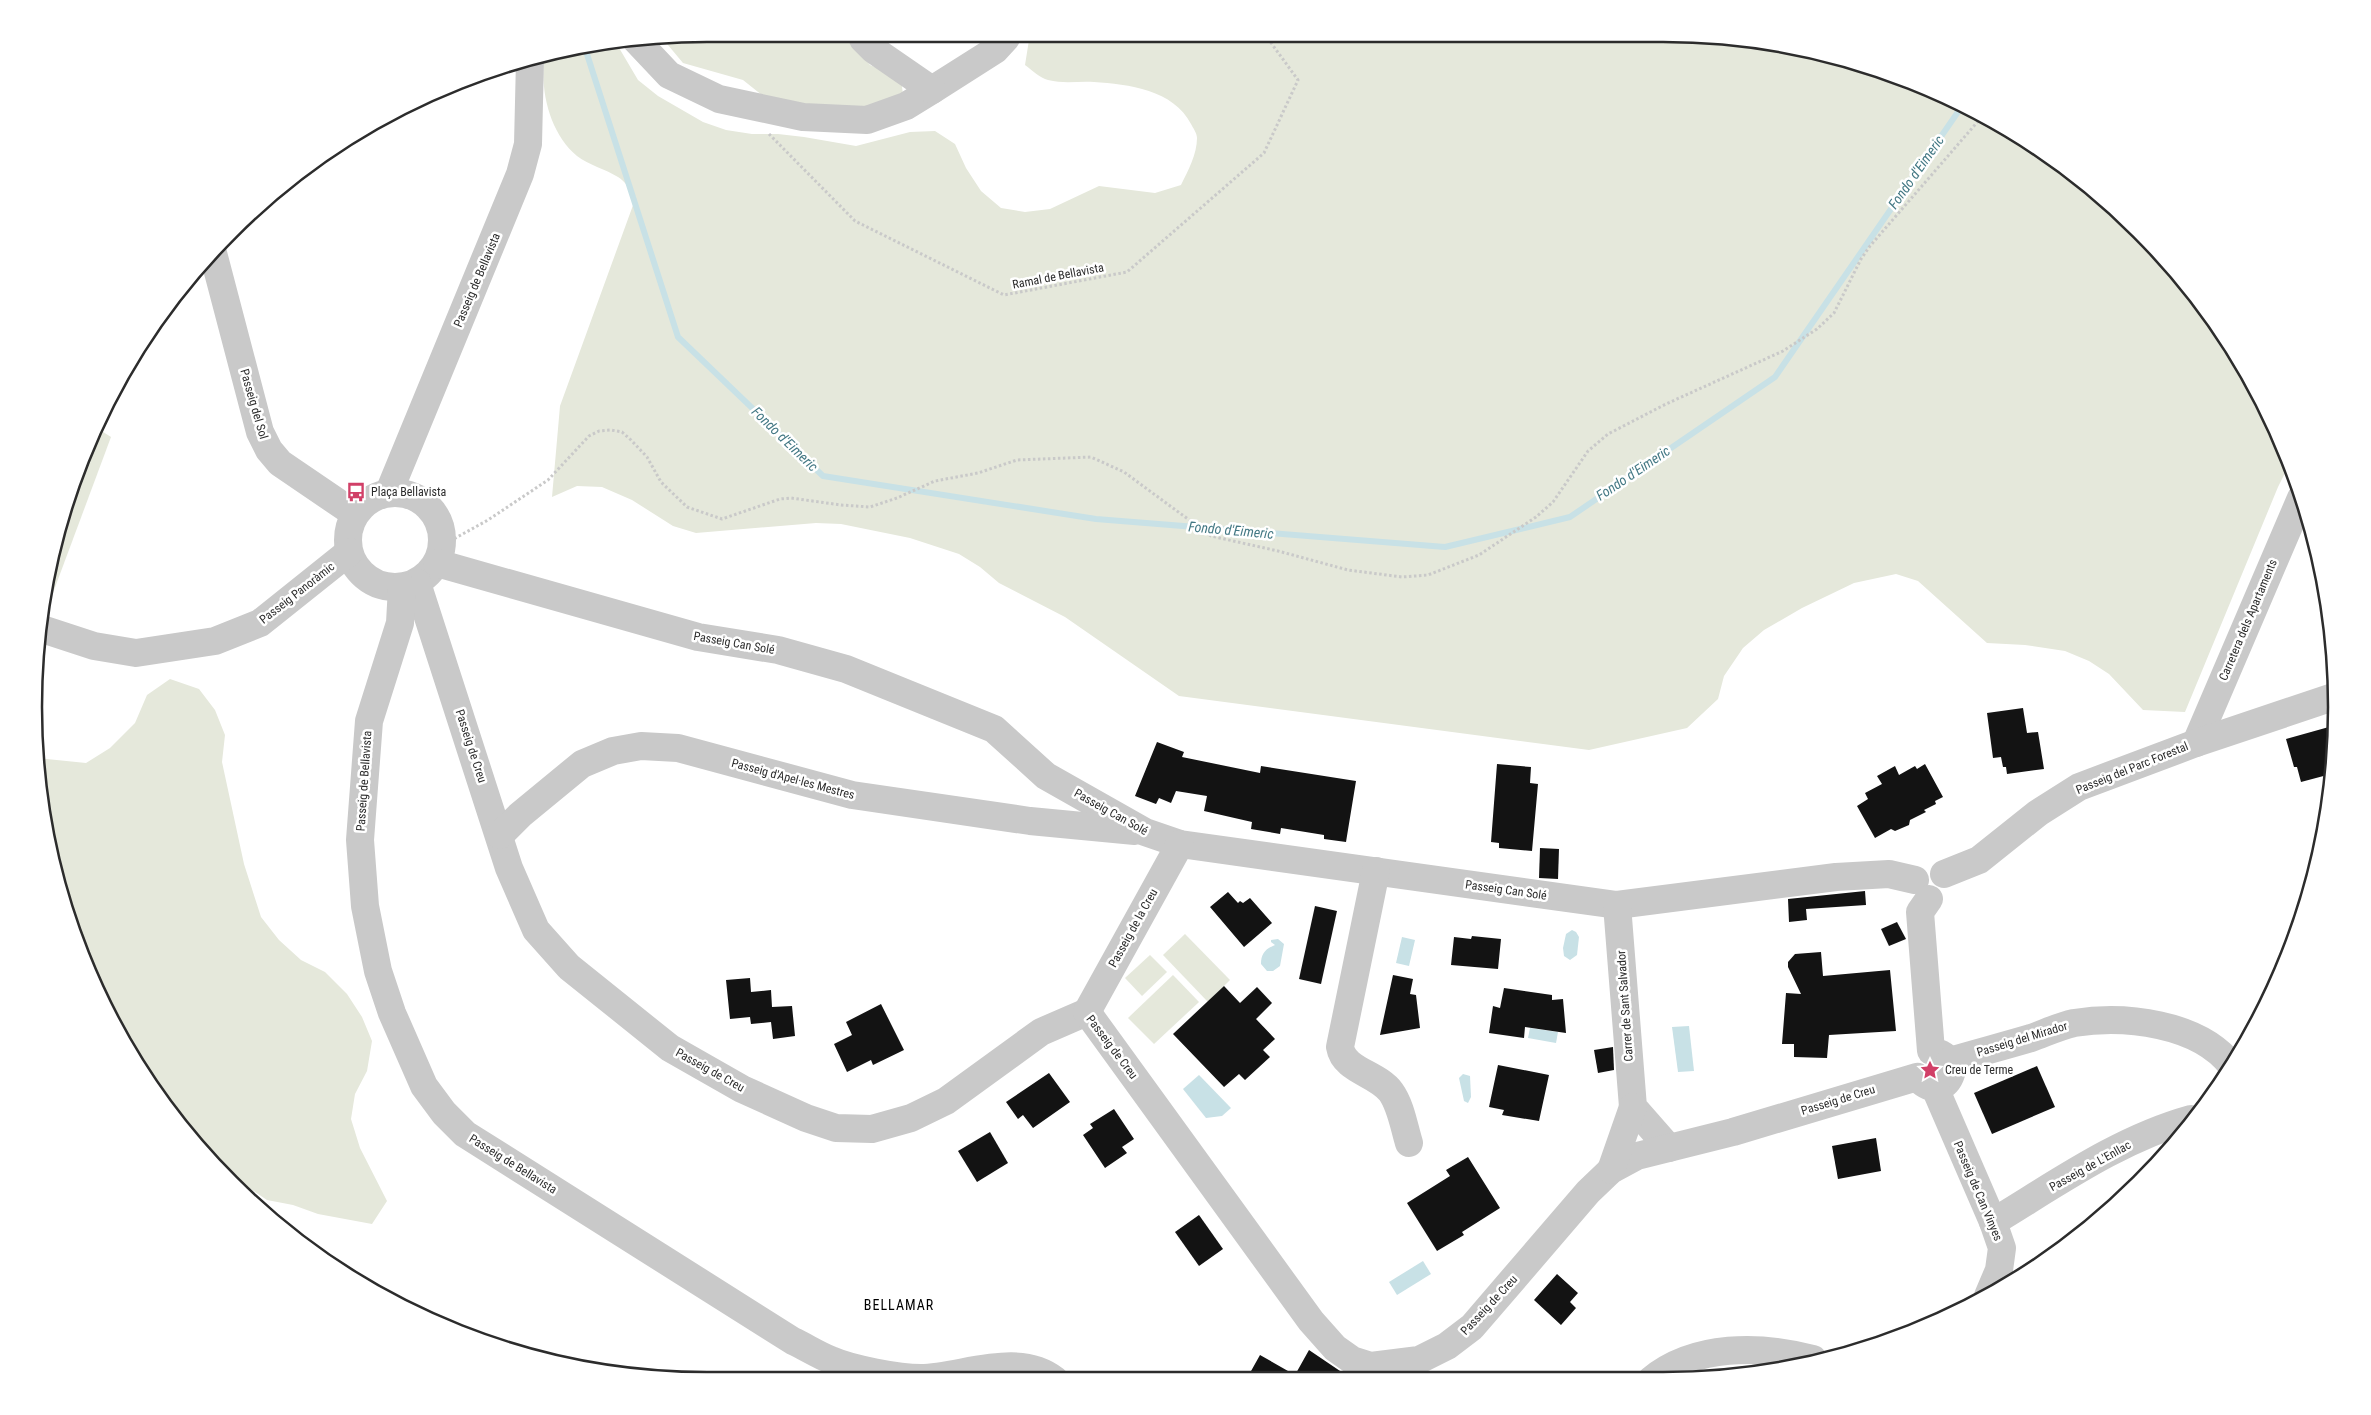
<svg xmlns="http://www.w3.org/2000/svg" width="2371" height="1415" font-family="'Roboto Condensed',sans-serif">
  <style>
    .green { fill: #e5e8db }
    .water { fill: #c8e1e6 }
    .lines { fill: none; stroke-linecap: round; stroke-linejoin: round }
    .stream { stroke: #c8e1e6; stroke-width: 6 }
    .building { fill: #131313 }
    .path { stroke: #c9c9c9; stroke-width: 3; stroke-dasharray: 2.5 2.5; stroke-linecap: butt }
    .minor { stroke: #c9c9c9; stroke-width: 28 }
    .labels { text-anchor: middle; dominant-baseline: central; stroke-width: 5; stroke-linejoin: round; paint-order: stroke }
    .street-label { font-size: 12px; fill: #2c2c2c; stroke: #fff }
    .poi-label { font-size: 12px; fill: #2c2c2c; stroke: #fff; text-anchor: start }
    .water-label { font-size: 14px; font-style: italic; fill: #437884; stroke: #fff }
    .neighbourhood-label { font-size: 14px; letter-spacing: 1px; fill: #000; stroke: #fff }
    .rim { fill: none; stroke: #2c2c2c; stroke-width: 2.5 }
  </style>
  <rect width="100%" height="100%" fill="#fff"/>
  <!-- green -->
  <g class="green">
    <path d="M1708,35l172,35 158,77 102,84 84,102 62,117 4,13 -12,24 -93,225 -42,-2 -34,-36 -20,-13 -24,-10 -40,-6 -38,-2 -69,-62 -22,-7 -42,9 -52,25 -38,22 -21,18 -19,28 -6,23 -31,29 -98,22 -410,-54 -114,-79 -66,-34 -19,-16 -21,-13 -49,-16 -69,-14 -25,-1 -120,10 -23,-7 -41,-26 -30,-13 -25,-1 -25,11 8,-91 76,-209c-5,-6 -11,-16 -18,-20 -13,-8 -29,-12 -41,-21 -27,-22 -38,-67 -32,-99l70,-16 23,39 20,16 45,26 23,8 26,4h26l26,3 52,9 54,-14 25,-1 20,13 11,24 15,23 20,17 24,4 25,-3 49,-23 56,7 26,-8c7,-14 16,-31 16,-47 0,-5 -4,-10 -6,-14 -17,-34 -63,-40 -97,-42 -16,-1 -30,2 -46,-2 -8,-2 -16,-10 -23,-15l4,-25 2,-2z"/>
    <polygon points="663,39 849,39 870,65 901,78 903,95 867,112 772,103 743,80 683,63"/>
    <polygon points="100,430 111,437 44,617 40,616 69,491"/>
    <polygon points="170,679 199,689 215,710 225,735 222,762 244,864 261,917 279,940 301,960 325,972 347,994 362,1017 372,1041 367,1071 355,1094 351,1119 360,1148 387,1201 372,1224 318,1214 293,1205 267,1200 242,1183 157,1092 103,1006 69,924 40,796 37,758 86,763 110,748 135,723 147,695"/>
    <polygon points="1185,934 1230,980 1208,1002 1163,955"/>
    <polygon points="1150,955 1167,972 1142,996 1125,978"/>
    <polygon points="1173,975 1199,1002 1154,1044 1128,1018"/>
  </g>
  <!-- water -->
  <g class="water">
    <polygon points="1572,930 1576,932 1579,937 1577,955 1570,960 1564,956 1563,948 1566,934"/>
    <polygon points="1402,937 1415,940 1409,966 1396,963"/>
    <path d="M1278,939l6,5 -4,22 -7,5h-6l-6,-7c0,-10 4,-15 14,-19l-4,-3v-2z"/>
    <polygon points="1689,1026 1694,1071 1678,1072 1672,1027"/>
    <polygon points="1530,1028 1558,1032 1556,1043 1528,1038"/>
    <polygon points="1463,1074 1470,1076 1471,1097 1468,1103 1464,1101 1459,1078"/>
    <polygon points="1199,1075 1231,1108 1222,1116 1206,1118 1183,1089"/>
    <polygon points="1423,1261 1431,1274 1397,1295 1389,1282"/>
  </g>
  <g class="lines">
    <!-- stream -->
    <polyline class="stream" points="585,48 678,337 823,476 1096,519 1445,547 1570,517 1775,377 1960,109"/>
  </g>
  <!-- building -->
  <g class="building">
    <polygon points="2023,708 2027,733 2038,732 2044,769 2007,774 2006,767 2003,767 2001,757 1993,758 1987,713"/>
    <polygon points="2336,725 2331,774 2301,782 2297,767 2294,767 2286,739"/>
    <polygon points="1157,742 1184,752 1182,757 1260,773 1261,766 1356,781 1346,842 1324,839 1324,835 1281,828 1280,834 1251,829 1252,822 1204,811 1207,796 1176,791 1171,803 1159,798 1156,804 1135,796"/>
    <polygon points="1497,764 1531,767 1530,783 1538,784 1532,851 1499,848 1499,843 1491,842"/>
    <polygon points="1925,764 1943,797 1935,801 1936,804 1924,810 1926,812 1910,820 1909,825 1895,831 1891,829 1875,838 1857,806 1868,799 1865,793 1882,784 1877,776 1895,766 1899,775 1915,766 1917,769"/>
    <polygon points="1540,848 1559,849 1558,879 1539,878"/>
    <polygon points="1865,891 1866,905 1806,909 1807,920 1789,922 1788,899"/>
    <polygon points="1228,892 1238,903 1240,901 1243,903 1250,898 1272,923 1244,947 1210,907"/>
    <polygon points="1315,906 1337,911 1321,984 1299,979"/>
    <polygon points="1897,922 1906,939 1889,946 1881,929"/>
    <polygon points="1472,936 1501,939 1498,969 1451,965 1454,937 1471,939"/>
    <polygon points="1821,952 1823,976 1890,970 1896,1031 1829,1035 1827,1058 1794,1057 1794,1044 1782,1044 1786,993 1801,994 1788,967 1788,962 1795,954"/>
    <polygon points="1393,975 1413,979 1410,994 1416,995 1420,1028 1380,1035"/>
    <polygon points="750,978 751,992 771,990 772,1007 792,1006 795,1036 773,1039 771,1022 751,1024 750,1017 730,1019 726,980"/>
    <polygon points="1224,986 1240,1003 1257,987 1272,1003 1256,1019 1275,1039 1263,1050 1270,1057 1245,1080 1239,1074 1224,1087 1173,1034"/>
    <polygon points="1504,988 1552,995 1552,1000 1563,999 1566,1033 1525,1027 1524,1038 1489,1033 1493,1006 1500,1008"/>
    <polygon points="881,1004 904,1050 873,1065 871,1060 847,1072 834,1044 852,1035 846,1022"/>
    <polygon points="1613,1047 1614,1070 1598,1073 1594,1050"/>
    <polygon points="1498,1065 1549,1075 1539,1121 1502,1115 1504,1110 1489,1107"/>
    <polygon points="2037,1066 2055,1107 1992,1134 1974,1093"/>
    <polygon points="1049,1073 1070,1102 1033,1128 1023,1115 1018,1119 1006,1102"/>
    <polygon points="1114,1109 1134,1139 1122,1147 1127,1153 1105,1168 1083,1135 1093,1128 1090,1124"/>
    <polygon points="990,1132 1008,1163 977,1182 958,1151"/>
    <polygon points="1876,1138 1881,1171 1838,1179 1832,1146"/>
    <polygon points="1468,1157 1500,1208 1462,1232 1464,1235 1437,1251 1407,1203 1450,1176 1446,1170"/>
    <polygon points="1199,1215 1223,1249 1199,1266 1175,1232"/>
    <polygon points="1557,1274 1578,1293 1570,1302 1576,1308 1561,1325 1534,1300"/>
    <polygon points="1309,1350 1343,1373 1360,1380 1246,1380 1260,1355 1295,1375"/>
  </g>
  <g class="lines">
    <!-- path -->
    <g class="path">
      <polyline points="769,134 855,221 1004,295 1127,272 1264,153 1298,80 1269,40 1260,37"/>
      <polyline points="450,541 488,520 548,480 589,436 599,431 611,430 622,432 631,440 647,457 661,482 687,507 722,519 780,499 791,498 841,505 870,507 897,498 935,481 978,473 1017,460 1091,457 1124,472 1211,536 1278,551 1348,570 1402,577 1428,575 1479,555 1536,517 1553,502 1588,451 1608,434 1666,404 1783,351 1817,329 1834,313 1861,259 1870,246 1980,119"/>
    </g>
    <!-- minor -->
    <g class="minor">
      <polyline points="635,39 669,75 719,99 803,117 867,120 906,106 932,90 995,50 1006,38"/>
      <polyline points="863,39 874,50 932,90"/>
      <polyline points="213,253 260,432 269,450 280,463 355,514"/>
      <polyline points="389,492 520,174 528,144 530,60"/>
      <circle cx="395" cy="540" r="47"/>
      <polyline points="437,563 698,637 778,650 846,669 994,729 1046,776 1145,832 1180,844 1617,905 1836,877 1889,874 1915,880"/>
      <polyline points="417,583 509,868 536,930 569,967 670,1048 742,1089 806,1118 836,1128 872,1129 911,1118 946,1101 1041,1032 1087,1012"/>
      <path d="M402,587l-2,36 -31,98 -9,119 5,66 13,65 14,42 32,73 20,27 21,21 328,207c13,6 25,14 38,19 20,9 68,18 90,18 42,-1 97,-27 134,2"/>
      <polyline points="39,628 94,646 136,653 215,641 260,623 349,552"/>
      <polyline points="2196,743 2301,498"/>
      <polyline points="500,835 520,815 582,764 613,751 641,746 678,748 852,795 1030,821 1135,831"/>
      <path d="M1376,871l-36,176c4,24 37,26 51,45 10,14 13,35 18,51"/>
      <polyline points="1944,874 1979,860 2038,813 2079,787 2196,743 2336,696"/>
      <polyline points="1617,905 1633,1107 1669,1148"/>
      <path d="M1087,1012l224,309 24,27 17,12 19,6 48,-6 28,-14 25,-19 116,-135 23,-22 26,-14 96,-24 184,-55c26,31 55,-19 14,-26l-11,-139 9,-13"/>
      <polyline points="1087,1012 1180,844"/>
      <path d="M1950,1061c27,-8 54,-15 81,-23 14,-5 29,-12 43,-15 51,-8 125,0 158,43"/>
      <polyline points="1935,1088 1993,1222 2002,1248 1999,1270 1988,1296"/>
      <polyline points="1611,1170 1633,1107"/>
      <path d="M1993,1222c63,-38 126,-83 198,-103"/>
      <path d="M1651,1380c44,-36 109,-35 162,-21"/>
    </g>
  </g>
  <!-- icons -->
  <defs>
    <symbol id="bus-bare" viewBox="-9 -9 18 18"><path d="M-5-6H5V4H4V6H2V4H-2V6H-4V4H-5ZM-3.5-4V0h7V-4ZM-3.5 1.2v1.5H-2V1.2ZM2 1.2v1.5H3.5V1.2Z" fill="#d13f67" stroke="#fff" stroke-width="2.5" paint-order="stroke"/></symbol>
    <symbol id="sight-bare" viewBox="-9 -9 18 18"><path d="M0-6L1.8-2.2L6-1.7L2.9 1.2L3.7 5.4L0 3.3L-3.7 5.4L-2.9 1.2L-6-1.7L-1.8-2.2Z" fill="#d13f67" stroke="#fff" stroke-width="2.5" paint-order="stroke"/></symbol>
  </defs>
  <g fill-rule="evenodd">
    <use href="#bus-bare" x="342" y="478" width="28" height="28"/>
    <use href="#sight-bare" x="1916" y="1056" width="28" height="28"/>
  </g>
  <g class="labels">
    <!-- street labels -->
    <g class="street-label">
      <text transform="translate(1058 276) rotate(-11)">Ramal de Bellavista</text>
      <text transform="translate(477 280) rotate(-67)">Passeig de Bellavista</text>
      <text transform="translate(254 404) rotate(74)">Passeig del Sol</text>
      <text transform="translate(297 593) rotate(-38)">Passeig Panoràmic</text>
      <text transform="translate(2248 620) rotate(-67)">Carretera dels Apartaments</text>
      <text transform="translate(734 643) rotate(10)">Passeig Can Solé</text>
      <text transform="translate(471 746) rotate(72)">Passeig de Creu</text>
      <text transform="translate(2132 768) rotate(-22)">Passeig del Parc Forestal</text>
      <text transform="translate(793 779) rotate(15)">Passeig d'Apel·les Mestres</text>
      <text transform="translate(364 781) rotate(-86)">Passeig de Bellavista</text>
      <text transform="translate(1111 812) rotate(29)">Passeig Can Solé</text>
      <text transform="translate(1506 890) rotate(8)">Passeig Can Solé</text>
      <text transform="translate(1133 928) rotate(-61)">Passeig de la Creu</text>
      <text transform="translate(1625 1006) rotate(-94)">Carrer de Sant Salvador</text>
      <text transform="translate(2022 1039) rotate(-17)">Passeig del Mirador</text>
      <text transform="translate(1112 1047) rotate(53)">Passeig de Creu</text>
      <text transform="translate(710 1070) rotate(29)">Passeig de Creu</text>
      <text transform="translate(1838 1100) rotate(-17)">Passeig de Creu</text>
      <text transform="translate(513 1164) rotate(32)">Passeig de Bellavista</text>
      <text transform="translate(2090 1166) rotate(-29)">Passeig de L'Enllac</text>
      <text transform="translate(1978 1191) rotate(67)">Passeig de Can Vinyes</text>
      <text transform="translate(1489 1305) rotate(-47)">Passeig de Creu</text>
    </g>
    <!-- poi labels -->
    <g class="poi-label">
      <text x="371" y="492">Plaça Bellavista</text>
      <text x="1945" y="1070">Creu de Terme</text>
    </g>
    <!-- water labels -->
    <g class="water-label">
      <text transform="translate(1916 172) rotate(-55)">Fondo d'Eimeric</text>
      <text transform="translate(785 439) rotate(44)">Fondo d'Eimeric</text>
      <text transform="translate(1633 473) rotate(-34)">Fondo d'Eimeric</text>
      <text transform="translate(1231 530) rotate(5)">Fondo d'Eimeric</text>
    </g>
    <!-- neighbourhood labels -->
    <g class="neighbourhood-label">
      <text x="899" y="1305">BELLAMAR</text>
    </g>
  </g>
  <!-- crop -->
  <path d="M0 0H2371V1415H0ZM707 42H1663A665 665 0 0 1 2328 707V707A665 665 0 0 1 1663 1372H707A665 665 0 0 1 42 707V707A665 665 0 0 1 707 42Z" fill="#fff" fill-rule="evenodd"/>
  <path class="rim" d="M707 42H1663A665 665 0 0 1 2328 707V707A665 665 0 0 1 1663 1372H707A665 665 0 0 1 42 707V707A665 665 0 0 1 707 42Z"/>
</svg>
